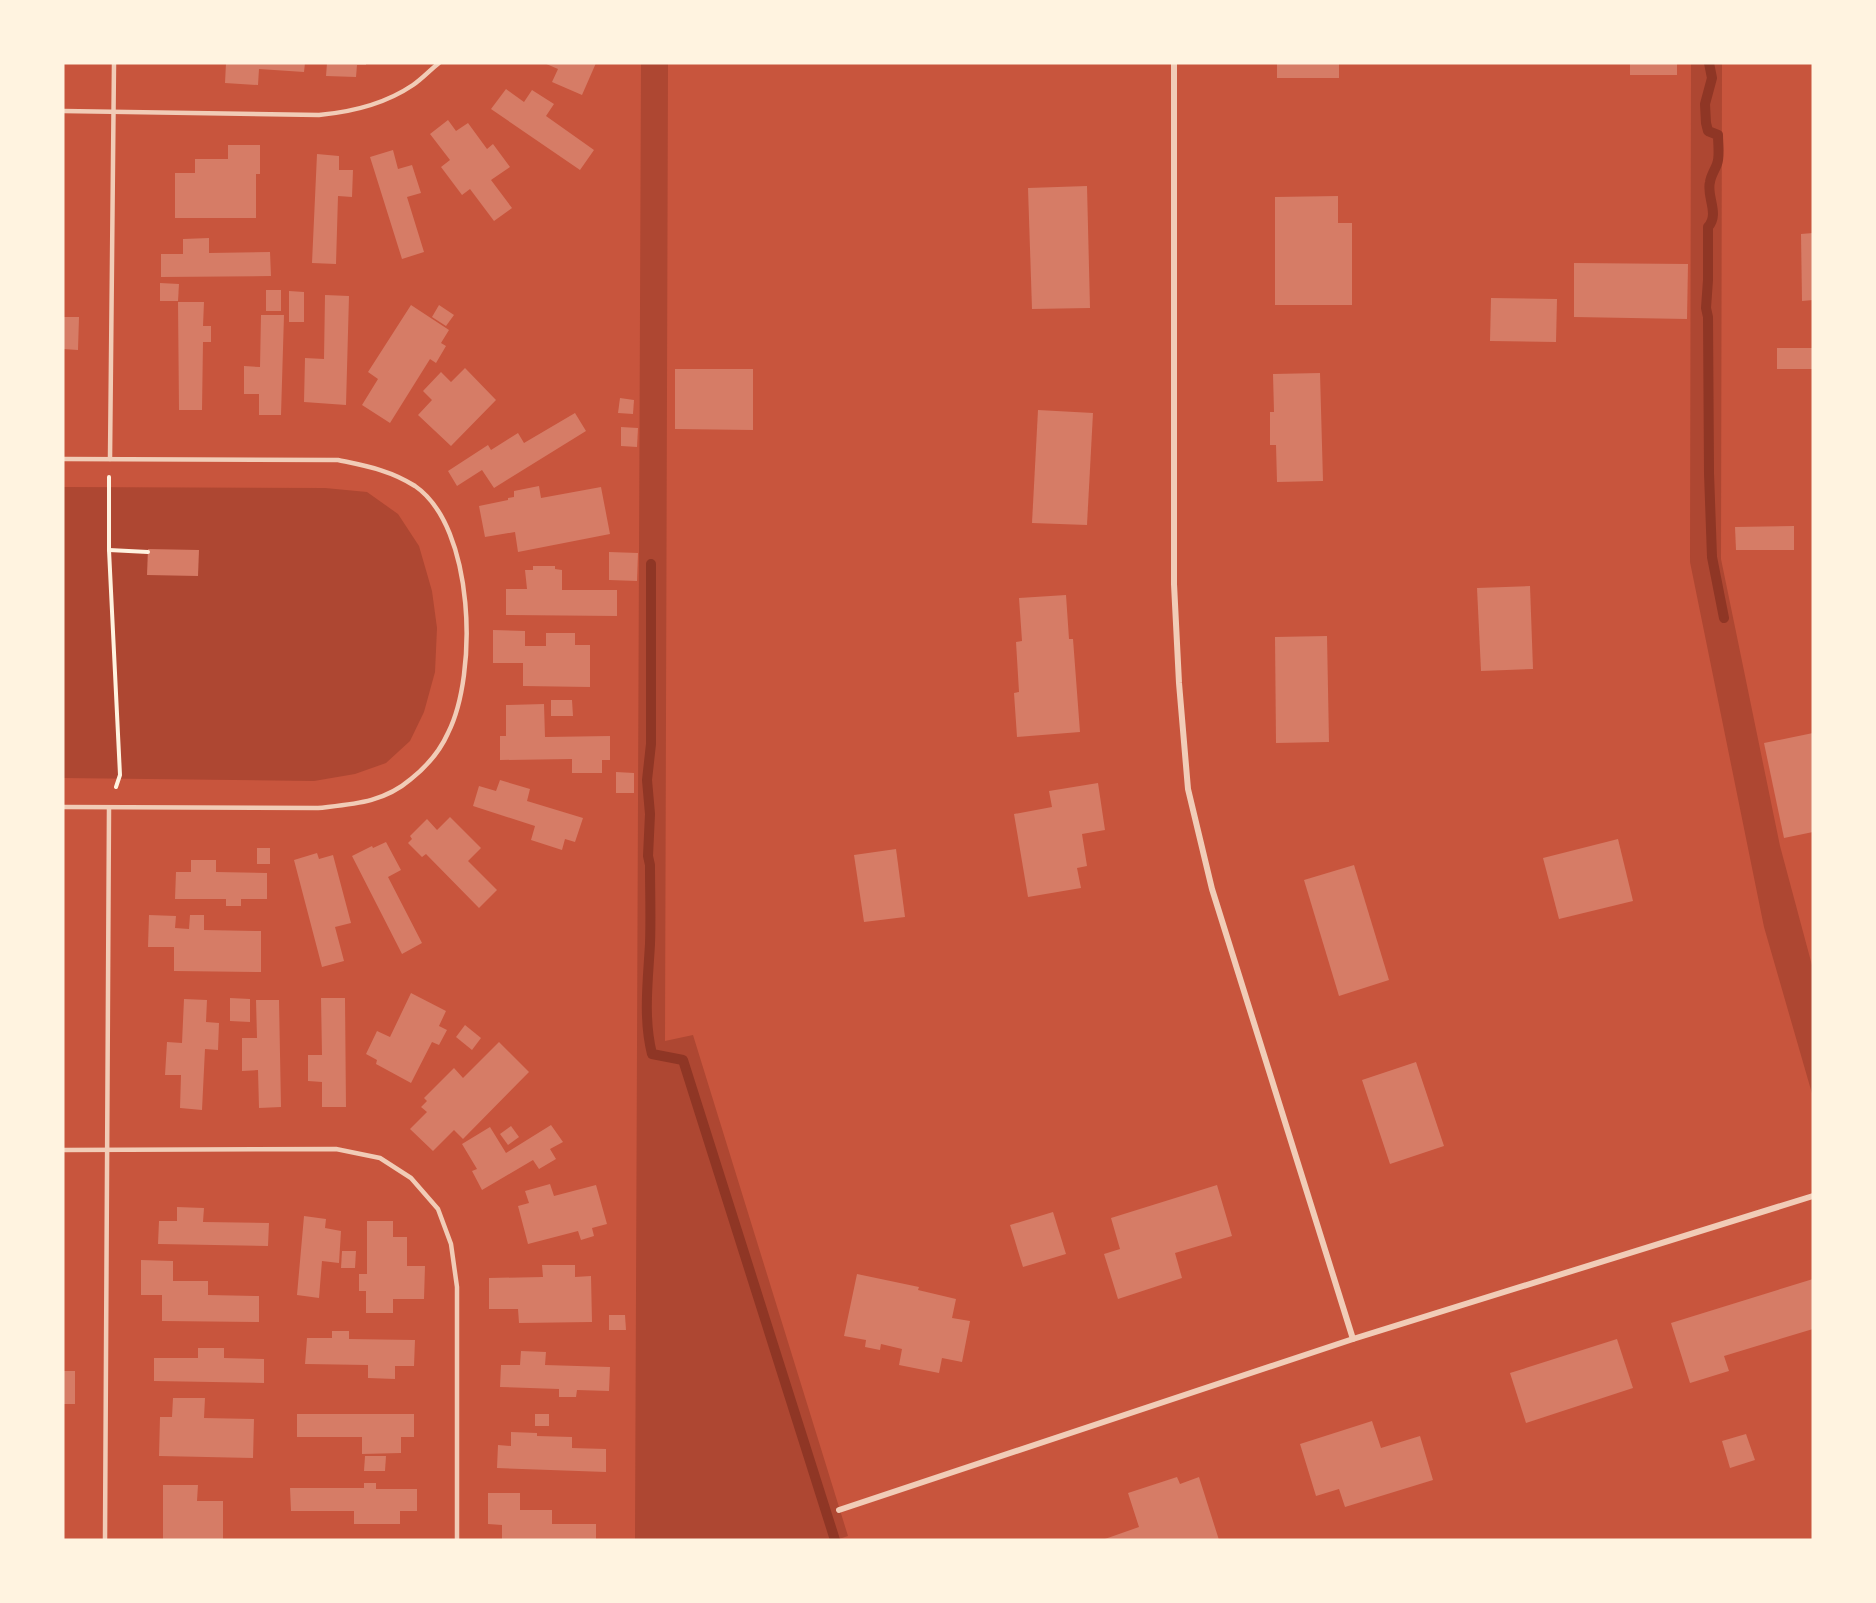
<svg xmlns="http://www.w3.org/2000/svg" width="1876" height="1603" font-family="'Fira Sans',sans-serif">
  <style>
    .green { fill: #ae4732 }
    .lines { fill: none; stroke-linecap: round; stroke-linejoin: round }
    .stream { stroke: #8f3625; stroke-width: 10 }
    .building { fill: #d67c66 }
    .path { stroke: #fff3e0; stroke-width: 4 }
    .service { stroke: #f1ccb7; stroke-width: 4.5 }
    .minor { stroke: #f1ccb7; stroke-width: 6 }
  </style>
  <rect width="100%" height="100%" fill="#c8553d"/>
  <!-- green -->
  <g class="green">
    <polygon points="641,63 668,63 665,1041 693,1035 848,1536 836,1540 635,1540"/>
    <polygon points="1691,63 1722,63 1721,559 1780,846 1813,969 1813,1097 1764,927 1690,562"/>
    <polygon points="63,487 325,488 367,492 398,514 419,546 432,591 437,628 435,672 424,712 410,741 386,763 355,774 314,781 63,778"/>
  </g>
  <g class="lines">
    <!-- stream -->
    <g class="stream">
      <path d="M1709,63l3,15 -7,26 1,19 2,8 10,4c0,9 2,22 -1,29 -2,6 -6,11 -7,18 -4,14 10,32 -2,45v53l-2,28 2,9 1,156 3,84 12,61"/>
      <path d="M651,564v180l-4,36 3,34 -2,42 2,9c0,26 1,53 0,79 -2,36 -7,74 2,110l31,6 152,480"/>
    </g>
  </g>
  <!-- building -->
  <g class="building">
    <polygon points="226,63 305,63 304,72 259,69 258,85 225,83"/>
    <polygon points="327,63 366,63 366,65 357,65 356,77 326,76"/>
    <polygon points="544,63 596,63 582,95 552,82 558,69"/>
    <rect x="1277" y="63" width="62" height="15"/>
    <rect x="1630" y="63" width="47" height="12"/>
    <polygon points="506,89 524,102 532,90 554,104 546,116 594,150 580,170 491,109"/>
    <polygon points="448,120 456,131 468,123 487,149 493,144 510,167 491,180 512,208 494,221 470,189 462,195 441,167 450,160 430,134"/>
    <polygon points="228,145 260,145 260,174 256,174 256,218 175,218 175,173 195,173 195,159 228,159"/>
    <polygon points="393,150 398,169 412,165 421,193 407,197 424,252 402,259 370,157"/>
    <polygon points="317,154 339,156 339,170 353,170 352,197 338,196 336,264 312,263"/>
    <polygon points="1087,186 1090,308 1032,309 1028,188"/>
    <polygon points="1338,196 1338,223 1352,223 1352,305 1275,305 1275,197"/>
    <polygon points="1813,233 1813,300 1802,301 1801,234"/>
    <polygon points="209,238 209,253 270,252 271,276 161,277 161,254 183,254 183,239"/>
    <polygon points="1574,263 1688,264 1687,319 1574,317"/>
    <polygon points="160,283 179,284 178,301 160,301"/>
    <rect x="266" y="290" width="15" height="21"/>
    <polygon points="289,291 304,292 304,322 289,322"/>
    <polygon points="325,295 349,296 346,405 304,402 305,358 324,359"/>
    <polygon points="1491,298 1557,299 1556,342 1490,341"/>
    <polygon points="178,302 204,302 203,326 211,326 211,342 203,342 202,410 179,410"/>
    <polygon points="411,305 449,330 441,343 446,346 436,363 430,359 390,423 362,405 378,379 368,372"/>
    <polygon points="439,305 454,315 446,326 432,317"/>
    <polygon points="261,315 284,315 281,415 259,415 259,394 244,394 244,366 260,367"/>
    <polygon points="63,317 79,317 78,350 63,349"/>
    <rect x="1777" y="348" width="36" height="21"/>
    <polygon points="465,368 496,400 451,446 418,415 432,400 423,391 441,372 451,382"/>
    <polygon points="675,369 753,369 753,430 675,429"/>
    <polygon points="1320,373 1323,481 1277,482 1276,445 1270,445 1270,412 1274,412 1273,374"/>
    <polygon points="620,398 634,400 633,414 618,413"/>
    <polygon points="1038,410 1093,413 1087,525 1032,523"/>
    <polygon points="575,413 586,431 494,488 482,470 457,486 448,471 488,445 491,450 518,433 524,443"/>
    <polygon points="621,427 638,428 637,447 621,446"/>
    <polygon points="539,486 541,498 601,487 610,534 518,552 515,532 485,537 479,506 508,500 508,498 514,497 514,491"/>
    <polygon points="1794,526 1794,550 1736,550 1735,527"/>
    <polygon points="148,549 199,550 198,576 147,575"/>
    <polygon points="609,552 638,553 637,581 609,580"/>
    <polygon points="533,566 555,566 555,569 562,570 562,590 617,590 617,616 506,615 506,589 527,589 525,570 533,570"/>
    <polygon points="1530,586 1533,669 1481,671 1477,588"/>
    <polygon points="1066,595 1069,639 1073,639 1080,732 1017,737 1014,693 1019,692 1016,642 1022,641 1019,598"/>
    <polygon points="493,630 525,631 525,646 546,646 546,633 575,633 575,645 590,645 590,687 523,686 523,663 493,663"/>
    <polygon points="1327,636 1329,742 1276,743 1275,637"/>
    <polygon points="551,700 572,700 573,716 551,716"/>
    <polygon points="544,704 545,737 610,736 610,760 602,760 602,773 572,773 572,759 500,760 500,736 506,736 506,705"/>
    <polygon points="1813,733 1813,832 1784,838 1764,743"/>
    <polygon points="616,772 634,773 634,793 616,793"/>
    <polygon points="500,780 530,789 527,801 583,818 575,842 565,839 562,850 531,840 535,826 473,806 479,786 496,791"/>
    <polygon points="1098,783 1105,830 1082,834 1087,866 1077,868 1081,888 1028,897 1014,814 1052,807 1049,791"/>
    <polygon points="450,817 481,848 468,861 497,890 479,908 426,854 422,857 408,843 412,839 410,836 427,819 437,830"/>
    <polygon points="1618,839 1633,901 1559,919 1543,858"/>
    <polygon points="386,842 401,870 388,877 422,943 402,954 352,856 372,846 373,848"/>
    <rect x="257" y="848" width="13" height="16"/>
    <polygon points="896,849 905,917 864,922 854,855"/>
    <polygon points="317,853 319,859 333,855 351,923 335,927 344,961 322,967 294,860"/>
    <polygon points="191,860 216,860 216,872 267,873 267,899 241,899 241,906 226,906 226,899 175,899 176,872 191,872"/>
    <polygon points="1354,865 1389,980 1339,996 1304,880"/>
    <polygon points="149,915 176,916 175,928 189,929 190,915 204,915 204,930 261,931 261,972 174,971 174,947 148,947"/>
    <polygon points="411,993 446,1011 439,1026 447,1030 439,1045 432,1042 411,1083 376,1064 377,1060 366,1054 377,1031 390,1037"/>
    <polygon points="230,998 250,999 250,1022 230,1021"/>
    <polygon points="321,998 345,998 346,1107 322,1107 322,1082 308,1081 308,1055 322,1055"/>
    <polygon points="184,999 207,1000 206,1022 219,1023 218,1050 205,1049 202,1110 180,1108 181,1075 165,1075 167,1042 182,1043"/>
    <polygon points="256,1000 279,1000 281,1107 259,1108 258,1070 242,1071 242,1038 257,1038"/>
    <polygon points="465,1025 481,1038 472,1050 456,1037"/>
    <polygon points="499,1042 529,1072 463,1139 454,1130 433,1151 410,1129 427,1112 421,1107 427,1101 424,1098 454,1068 463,1078"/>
    <polygon points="1416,1062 1444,1146 1390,1164 1362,1080"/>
    <polygon points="551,1125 563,1142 550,1149 556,1159 539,1169 533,1160 482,1190 472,1171 477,1169 462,1144 490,1127 506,1153"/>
    <polygon points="511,1126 519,1137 508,1145 500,1134"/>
    <polygon points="550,1184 554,1196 596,1185 607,1224 592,1228 594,1236 581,1240 578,1231 528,1244 518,1206 529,1203 525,1191"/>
    <polygon points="1217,1185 1232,1236 1175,1253 1182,1278 1118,1299 1104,1254 1120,1249 1111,1218"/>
    <polygon points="177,1207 204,1208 203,1222 269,1223 268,1246 158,1244 159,1221 177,1221"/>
    <polygon points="1053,1212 1066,1254 1023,1267 1010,1225"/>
    <polygon points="304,1216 326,1219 325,1228 341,1231 339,1263 322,1261 319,1298 297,1295"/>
    <polygon points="367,1221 393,1221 393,1237 407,1237 407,1266 425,1266 424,1299 393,1299 393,1313 366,1313 366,1291 359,1291 359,1274 367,1274"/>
    <polygon points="342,1251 356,1251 355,1268 341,1268"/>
    <polygon points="141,1260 173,1261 173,1281 208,1281 208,1295 259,1296 259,1322 162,1321 162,1295 141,1295"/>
    <polygon points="542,1265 575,1265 575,1277 591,1276 592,1322 519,1323 518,1309 489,1309 489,1278 543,1277"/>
    <polygon points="857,1274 919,1287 918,1290 956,1299 952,1318 970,1321 962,1362 942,1358 939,1373 899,1365 902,1349 881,1344 880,1350 865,1347 866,1340 844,1336"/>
    <polygon points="1813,1279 1813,1329 1724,1356 1729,1371 1690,1383 1671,1323"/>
    <polygon points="609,1315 625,1315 626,1330 609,1330"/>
    <polygon points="332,1331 349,1331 349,1339 415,1340 414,1366 395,1366 395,1379 368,1378 368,1365 305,1364 307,1338 332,1338"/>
    <polygon points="1617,1339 1633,1388 1526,1423 1510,1373"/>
    <polygon points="198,1348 224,1348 224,1358 264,1359 264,1383 154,1381 154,1358 198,1358"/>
    <polygon points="521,1351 546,1352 545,1365 610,1367 609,1391 577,1390 576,1397 559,1397 559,1389 500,1387 501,1365 520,1365"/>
    <rect x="63" y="1371" width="12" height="33"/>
    <polygon points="173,1398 205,1398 204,1418 254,1419 253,1458 159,1456 160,1417 172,1417"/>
    <polygon points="297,1414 414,1414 414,1437 401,1437 401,1453 362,1454 362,1437 297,1437"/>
    <rect x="535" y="1414" width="14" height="12"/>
    <polygon points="1372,1421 1381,1448 1420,1436 1433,1480 1345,1507 1339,1489 1316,1496 1300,1444"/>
    <polygon points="511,1432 537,1433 537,1436 572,1437 572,1448 606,1449 606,1472 497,1468 498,1445 511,1446"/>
    <polygon points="1746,1434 1755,1460 1730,1468 1722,1441"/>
    <polygon points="365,1456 386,1456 385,1471 364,1471"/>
    <polygon points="1177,1477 1180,1484 1199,1477 1219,1540 1102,1540 1139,1527 1128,1493"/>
    <polygon points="364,1483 376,1483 376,1489 417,1489 417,1511 400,1511 400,1524 354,1524 354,1511 291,1511 290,1488 364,1488"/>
    <polygon points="163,1485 198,1485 197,1501 223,1501 223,1540 163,1540"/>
    <polygon points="488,1493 520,1493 520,1510 552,1510 552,1524 596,1524 596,1540 502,1540 502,1525 488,1524"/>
  </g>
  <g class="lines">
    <!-- path -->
    <g class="path">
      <polyline points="109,477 109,550 120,775 116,787"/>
      <polyline points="109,550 148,552"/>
    </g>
    <!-- service -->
    <g class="service">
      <path d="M63,111l256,4c33,-3 66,-11 94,-30 9,-6 17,-15 26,-22"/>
      <path d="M63,459l275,1c28,6 52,10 77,26 60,41 63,188 33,247 -8,18 -22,34 -37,46 -28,24 -58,25 -93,29l-255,-1"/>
      <polyline points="110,459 114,63"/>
      <polyline points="63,1150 336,1149 380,1158 411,1178 438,1209 451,1244 457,1287 457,1540"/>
      <polyline points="105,1540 109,808"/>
    </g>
    <!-- minor -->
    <g class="minor">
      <polyline points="1174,63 1174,584 1179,683 1188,789 1212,889 1353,1339"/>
      <polyline points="839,1510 1353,1339 1813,1196"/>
    </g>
  </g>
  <!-- border -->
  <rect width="1876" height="1603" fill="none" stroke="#fff3e0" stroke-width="129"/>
</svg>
